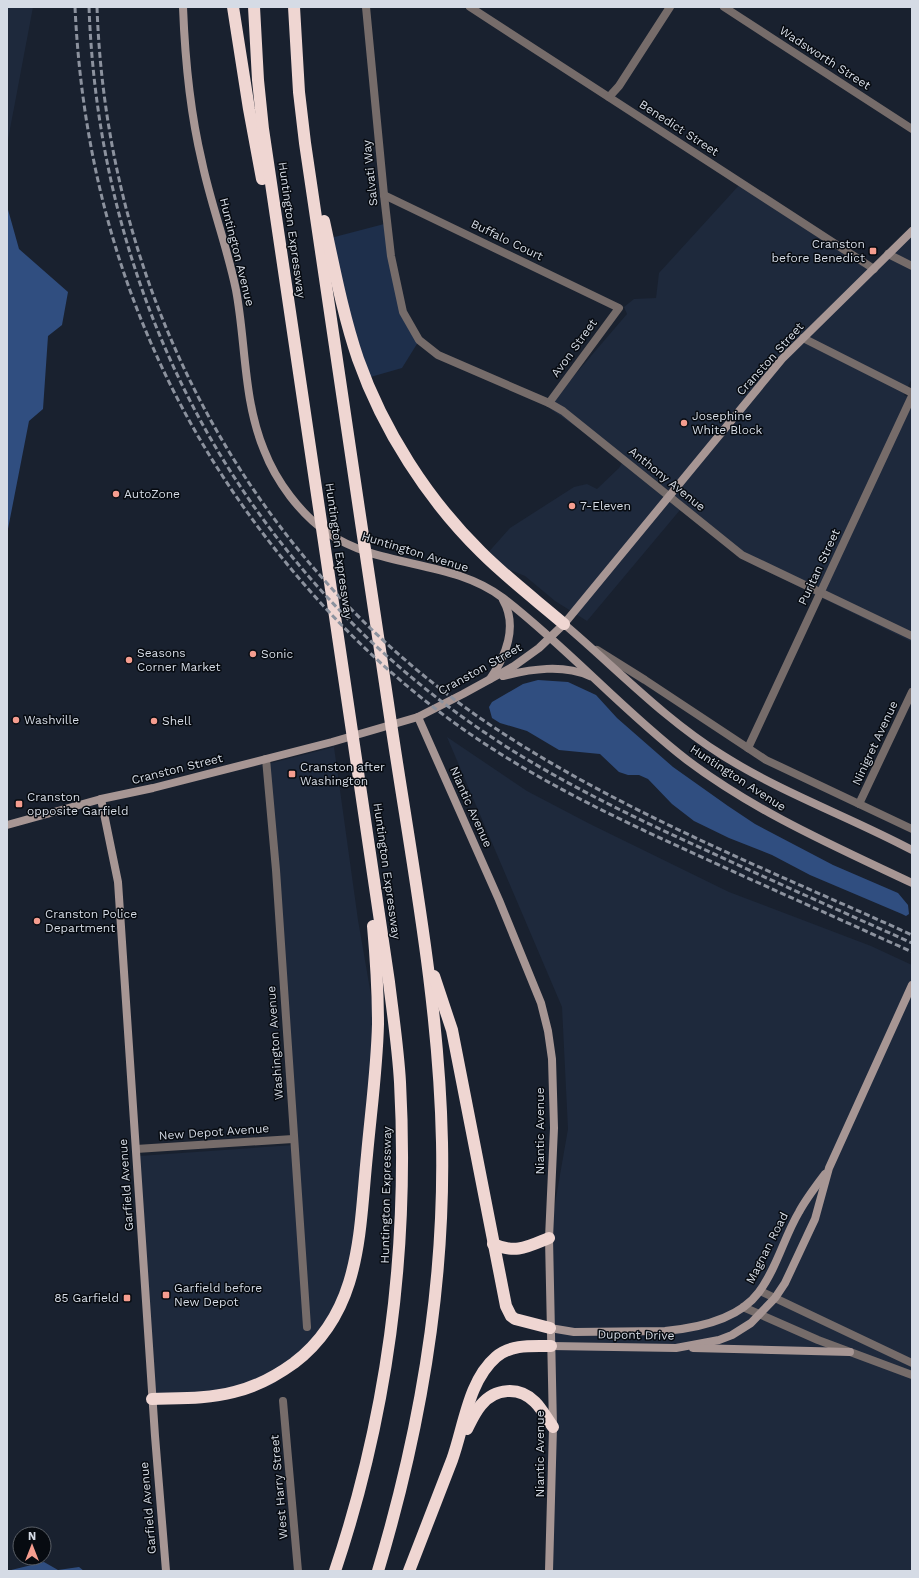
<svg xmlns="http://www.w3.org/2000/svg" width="919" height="1578" font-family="'Work Sans',sans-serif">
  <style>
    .built { fill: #1e293c }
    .green { fill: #1e2f4b }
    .forest { fill: #304e80 }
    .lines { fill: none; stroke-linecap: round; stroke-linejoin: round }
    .street { stroke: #766c6a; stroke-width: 8 }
    .secondary { stroke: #a79694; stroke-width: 8 }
    .highway { stroke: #efd6d2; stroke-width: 12 }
    .rail { stroke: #8c929e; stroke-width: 3; stroke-dasharray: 6 3; stroke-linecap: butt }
    .poi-dot { fill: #f59d8f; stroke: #070b11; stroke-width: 1.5 }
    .labels { text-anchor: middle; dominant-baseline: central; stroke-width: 3; stroke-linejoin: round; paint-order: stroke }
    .street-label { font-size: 12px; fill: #d5dbe5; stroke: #070b11 }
    .poi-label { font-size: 12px; fill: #d5dbe5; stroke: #070b11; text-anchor: start }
  </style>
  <rect width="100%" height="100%" fill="#19212f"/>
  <!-- built -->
  <g class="built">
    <polygon points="7,7 33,7 7,145"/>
    <polygon points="742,182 874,267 912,230 912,378 904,395 912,399 912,642 742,559 680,510 587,621 555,601 525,576 486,560 485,556 510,528 574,487 587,484 597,489 619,468 622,463 582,431 549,408 549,405 627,314 624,307 634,299 656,298 659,273"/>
    <polygon points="447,737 527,791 590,824 729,892 871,946 912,965 912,1571 550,1571 549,1238 568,1129 562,1007"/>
    <polygon points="334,747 358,920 379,1041 345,1306 272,1385 218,1402 173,1399 155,1393 139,1156 294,1145 266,766 256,767"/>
  </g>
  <!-- green -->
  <polygon class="green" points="388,223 403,311 420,339 402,368 367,378 323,240"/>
  <!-- forest -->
  <g class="forest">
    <polygon points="7,206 19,249 68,292 62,325 48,336 43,409 29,421 7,534"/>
    <polygon points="538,680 568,682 596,695 617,718 673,767 728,806 755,824 833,865 898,893 908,905 909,914 906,916 902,914 810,875 772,855 729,838 694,821 672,804 648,779 639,775 628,775 619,772 600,754 559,750 527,731 500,723 492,718 489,707 492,702 523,684"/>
    <polygon points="44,1562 58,1570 79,1567 84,1571 7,1571"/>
  </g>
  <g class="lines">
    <!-- street -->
    <g class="street">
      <polyline points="366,7 384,195 391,256 403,312 419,340 438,355 549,403 563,411 742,555 912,636"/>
      <polyline points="470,7 874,269"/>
      <polyline points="724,7 912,129"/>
      <polyline points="609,97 619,86 670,7"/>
      <polyline points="384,195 619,308 549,403"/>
      <polyline points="888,254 912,266"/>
      <polyline points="803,338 912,393"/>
      <polyline points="597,650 645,680 766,760 912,829"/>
      <polyline points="748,748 912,396"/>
      <polyline points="266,759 276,870 307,1327"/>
      <polyline points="859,804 912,692"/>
      <polyline points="136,1149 293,1139"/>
      <polyline points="760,1291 912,1363"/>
      <polyline points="743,1307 818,1340 912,1375"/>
      <polyline points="283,1401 298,1571"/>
    </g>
    <!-- secondary -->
    <g class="secondary">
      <path d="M183,7c2,52 7,105 19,155 9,43 25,84 34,128 10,53 7,109 28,160 12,31 36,64 64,83 52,36 124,26 175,65 65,50 119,112 184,162 69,52 147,86 225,123"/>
      <path d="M564,624c52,44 100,95 158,131 60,38 128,62 190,95"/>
      <path d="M503,676c28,-7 60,-12 87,0"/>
      <path d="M490,679c16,-23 28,-53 13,-79"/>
      <polyline points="418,717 499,900 541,1003 548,1031 552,1059 554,1128 549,1238 553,1427 549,1571"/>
      <polyline points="101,799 118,882 155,1436 166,1571"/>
      <polyline points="7,825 101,799 153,788 332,742 418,717 463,694 514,666 539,648 564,624 782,359 912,231"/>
      <path d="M550,1328l24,4 91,-1c33,-3 74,-12 94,-39 18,-24 25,-55 40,-80 7,-13 17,-26 26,-38"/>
      <polyline points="551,1346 676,1348 719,1340 732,1335 751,1323 775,1298 785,1283 815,1219 829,1168 912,985"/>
      <polyline points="693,1348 850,1352"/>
    </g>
    <!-- highway -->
    <g class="highway">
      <polyline points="233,7 249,109 262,179"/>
      <path d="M254,7l4,73 5,49 126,853c4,33 9,66 11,100 9,166 -12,331 -65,489"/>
      <path d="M294,7l5,85 6,51c27,189 56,378 84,567 21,144 50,287 53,432 3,146 -22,289 -64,429"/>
      <path d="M324,221c10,46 19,94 34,138 25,71 70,141 123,193 26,26 55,48 83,72"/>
      <polyline points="434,976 452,1030 506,1306 511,1316 515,1319 550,1328"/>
      <path d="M493,1244c23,10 34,3 56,-6"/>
      <path d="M152,1399c27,-1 55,0 82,-7 22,-5 42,-16 60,-29 68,-52 65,-131 73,-208 4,-44 10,-88 11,-131 0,-33 -2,-65 -5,-98"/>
      <path d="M467,1429c4,-8 8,-17 14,-24 14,-17 38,-19 54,-3 7,7 12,17 18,25"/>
      <path d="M409,1571c14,-37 29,-74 43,-111 12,-33 16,-79 44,-103 15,-13 36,-11 55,-11"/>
    </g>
    <!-- rail -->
    <g class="rail">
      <path d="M75,7c10,218 85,410 228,576 51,59 110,113 176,157 72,48 150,84 229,120 68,31 136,61 204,92"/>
      <path d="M89,7c11,302 158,572 413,737 66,42 137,76 208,108 67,31 135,61 202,91"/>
      <path d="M97,7c10,296 160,569 410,729 126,81 269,137 405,199"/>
    </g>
  </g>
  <!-- markers -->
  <g class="poi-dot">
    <rect x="869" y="247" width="8" height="8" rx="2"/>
    <circle cx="684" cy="423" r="4"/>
    <circle cx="116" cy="494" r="4"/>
    <circle cx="572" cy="506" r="4"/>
    <circle cx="253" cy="654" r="4"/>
    <circle cx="129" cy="660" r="4"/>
    <circle cx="16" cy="720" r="4"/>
    <circle cx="154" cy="721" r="4"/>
    <rect x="288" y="770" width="8" height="8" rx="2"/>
    <rect x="15" y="800" width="8" height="8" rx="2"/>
    <circle cx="37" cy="921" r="4"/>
    <rect x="162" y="1291" width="8" height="8" rx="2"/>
    <rect x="123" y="1294" width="8" height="8" rx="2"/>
  </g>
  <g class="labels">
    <!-- street labels -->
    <g class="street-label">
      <text transform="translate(825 58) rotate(33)">Wadsworth Street</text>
      <text transform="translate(679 128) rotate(33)">Benedict Street</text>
      <text transform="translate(370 173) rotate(-96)">Salvati Way</text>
      <text transform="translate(292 230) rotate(82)">Huntington Expressway</text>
      <text transform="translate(507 240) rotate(26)">Buffalo Court</text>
      <text transform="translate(237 252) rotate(76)">Huntington Avenue</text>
      <text transform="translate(574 348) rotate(-54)">Avon Street</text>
      <text transform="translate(770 359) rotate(-48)">Cranston Street</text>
      <text transform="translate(667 479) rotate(39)">Anthony Avenue</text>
      <text transform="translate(339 551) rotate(82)">Huntington Expressway</text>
      <text transform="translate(415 552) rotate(17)">Huntington Avenue</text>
      <text transform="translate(819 567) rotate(-65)">Puritan Street</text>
      <text transform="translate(480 669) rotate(-29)">Cranston Street</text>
      <text transform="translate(875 743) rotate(-65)">Ninigret Avenue</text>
      <text transform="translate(177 769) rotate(-14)">Cranston Street</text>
      <text transform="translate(738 778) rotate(33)">Huntington Avenue</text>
      <text transform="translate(471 807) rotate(66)">Niantic Avenue</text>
      <text transform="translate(387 871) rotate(82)">Huntington Expressway</text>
      <text transform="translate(275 1043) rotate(-94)">Washington Avenue</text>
      <text transform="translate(540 1131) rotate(-90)">Niantic Avenue</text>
      <text transform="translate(214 1132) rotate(-4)">New Depot Avenue</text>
      <text transform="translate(126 1185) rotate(-94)">Garfield Avenue</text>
      <text transform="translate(386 1195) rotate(-89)">Huntington Expressway</text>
      <text transform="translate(767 1248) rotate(-63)">Magnan Road</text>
      <text transform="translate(636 1335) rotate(1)">Dupont Drive</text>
      <text transform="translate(540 1454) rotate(-90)">Niantic Avenue</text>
      <text transform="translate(279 1487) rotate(-95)">West Harry Street</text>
      <text transform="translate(148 1508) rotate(-95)">Garfield Avenue</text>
    </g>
    <!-- poi labels -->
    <g class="poi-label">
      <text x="865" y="244" text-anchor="end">Cranston<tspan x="865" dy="14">before Benedict</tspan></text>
      <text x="692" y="416">Josephine<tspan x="692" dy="14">White Block</tspan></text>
      <text x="124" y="494">AutoZone</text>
      <text x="580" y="506">7-Eleven</text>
      <text x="137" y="653">Seasons<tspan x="137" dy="14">Corner Market</tspan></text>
      <text x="261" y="654">Sonic</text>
      <text x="24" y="720">Washville</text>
      <text x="162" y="721">Shell</text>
      <text x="300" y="767">Cranston after<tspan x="300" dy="14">Washington</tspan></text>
      <text x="27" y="797">Cranston<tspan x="27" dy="14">opposite Garfield</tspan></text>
      <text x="45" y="914">Cranston Police<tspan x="45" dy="14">Department</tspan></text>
      <text x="174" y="1288">Garfield before<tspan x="174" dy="14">New Depot</tspan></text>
      <text x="119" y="1298" text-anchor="end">85 Garfield</text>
    </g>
  </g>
  <!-- border -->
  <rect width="919" height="1578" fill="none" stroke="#d5dbe5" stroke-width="16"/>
  <!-- north arrow -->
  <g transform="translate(32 1546)"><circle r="19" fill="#070b11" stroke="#595e66"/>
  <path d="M0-3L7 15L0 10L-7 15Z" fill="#f59d8f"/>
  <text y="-6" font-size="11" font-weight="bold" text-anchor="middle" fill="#d5dbe5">N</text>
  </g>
</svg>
